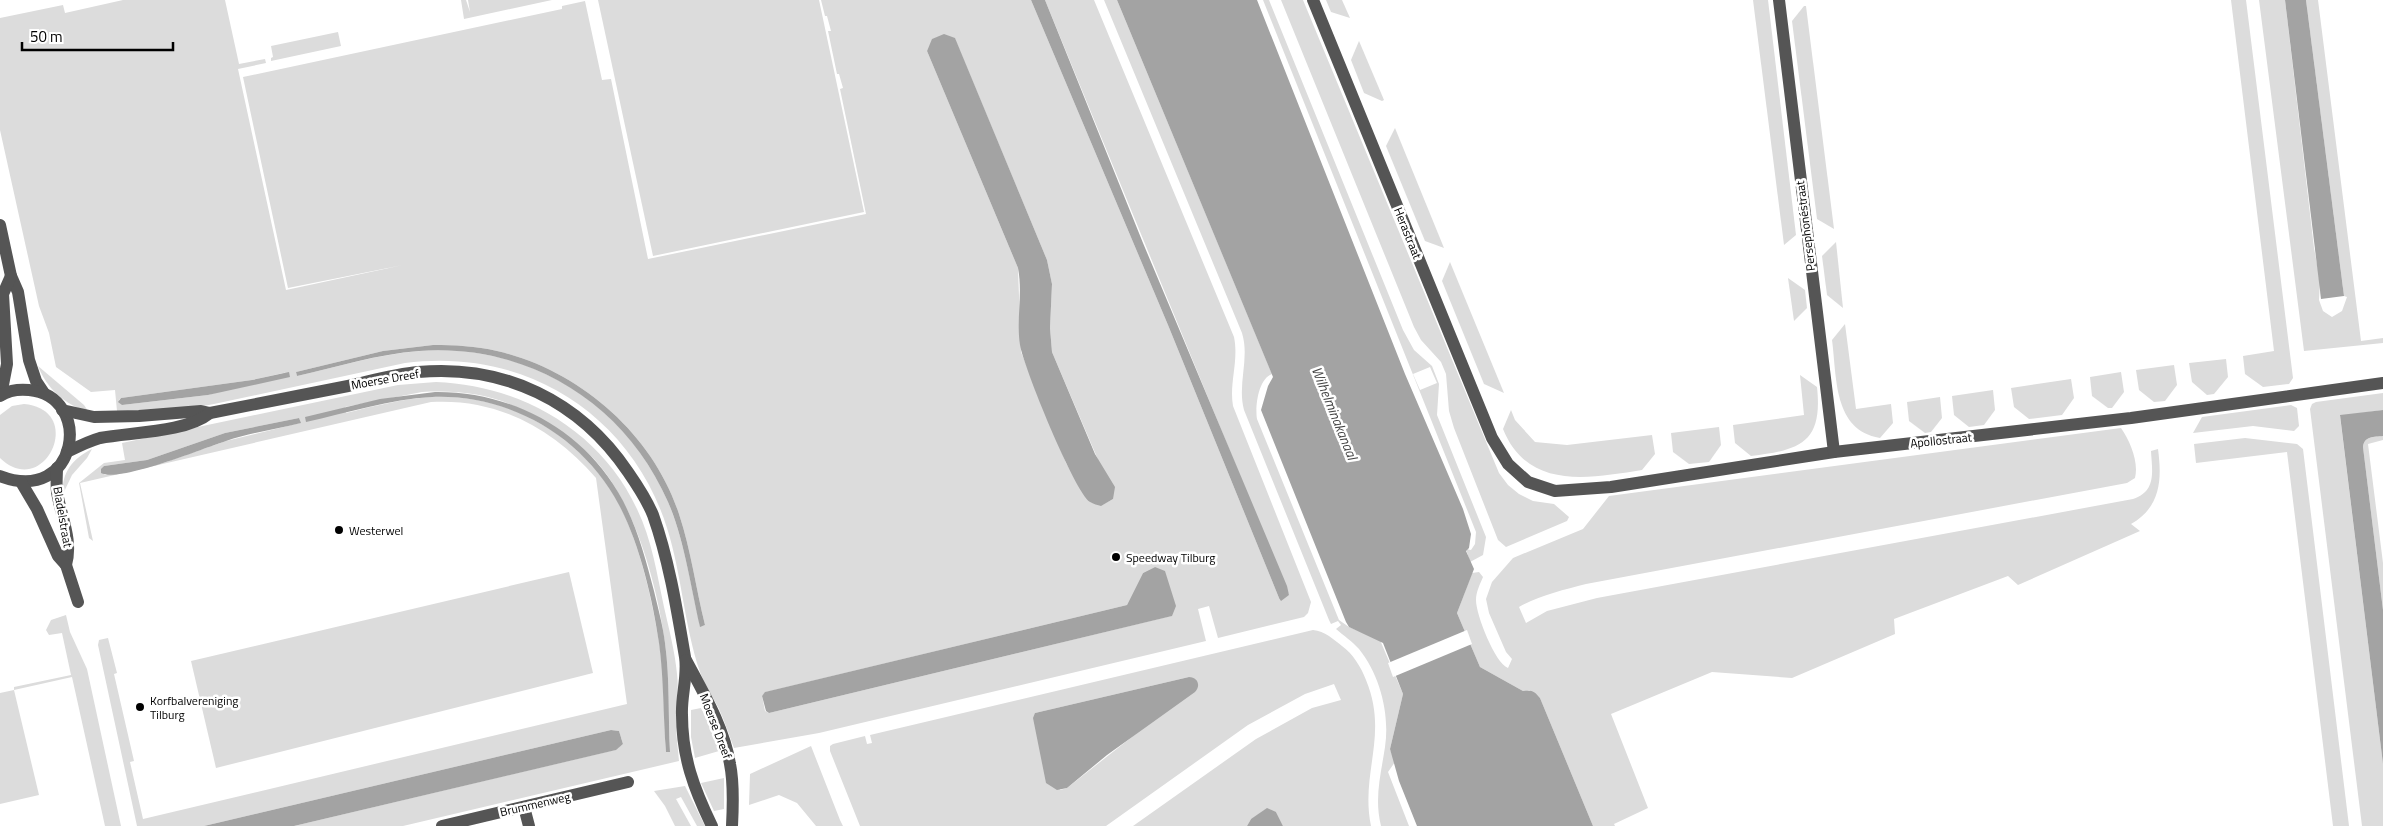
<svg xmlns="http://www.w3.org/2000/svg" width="2383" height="826" font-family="'Titillium Web',sans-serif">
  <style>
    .green { fill: #dcdcdc; fill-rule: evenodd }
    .water { fill: #a3a3a3 }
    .pier { fill: #fff }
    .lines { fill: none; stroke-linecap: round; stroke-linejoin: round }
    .minor { stroke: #555; stroke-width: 12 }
    .poi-dot { fill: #000; stroke: #fff; stroke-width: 2 }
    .labels { text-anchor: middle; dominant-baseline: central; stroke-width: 5; stroke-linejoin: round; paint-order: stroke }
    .street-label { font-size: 12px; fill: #000; stroke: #fff }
    .poi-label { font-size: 12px; fill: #000; stroke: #fff; text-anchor: start }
    .water-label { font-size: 14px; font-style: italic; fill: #444; stroke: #fff }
  </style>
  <rect width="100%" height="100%" fill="#fff"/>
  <!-- green -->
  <g class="green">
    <path d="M123,0h102l14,64 26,-5 1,4 -28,6 48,221 117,-25 -115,23 -45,-211 319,-68v-3l23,-5 17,79 9,-1 37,180 218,-45 -26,-125 3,-1 -4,-14h-2l-9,-43h3l-4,-15h-2l-4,-16h210l137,325 111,273 10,-3 -244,-595h49l140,337c5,24 -5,46 -1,69l78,196 -3,11 -4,4 -86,21 -9,-32 -11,3 8,32 -387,92 -85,15c-5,-13 -9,-26 -15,-39 -6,-12 -14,-24 -19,-37 -16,-47 -18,-97 -33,-144 -36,-115 -144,-181 -262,-165l-191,41 -27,5 -70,2 -2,-21 -24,2 -35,-25 -7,-34 -10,-27 -39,-176v-112l63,-13 2,8zM944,35l11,4 92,221 5,24 -2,44 2,24 47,110 14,37 -11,6 -12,-3 -24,-39 -45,-111 -3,-84 -91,-217 6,-12zM433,345c22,0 43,1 64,6 82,19 156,83 182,163 12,36 17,75 26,111l-5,1c-9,-39 -16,-88 -32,-124 -43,-100 -140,-159 -248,-151 -41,3 -83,16 -123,25l-1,-4 87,-21zM288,372l-80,23 -86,10 -3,-5 2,-2 131,-18zM1155,567l16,49 -402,97 -4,-2 -3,-15 4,-4 361,-87 16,-32z"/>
    <polygon points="461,0 466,0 470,12 468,0 552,0 464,19"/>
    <polygon points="598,0 819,0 864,212 653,256"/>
    <path d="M1104,0h13l155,374c-14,5 -17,33 -15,45l82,201 10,7 31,13 23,54 -13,55 5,13 -7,10 21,54h-28c-7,-28 0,-52 4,-79 5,-33 -5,-72 -26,-98 -7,-8 -15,-13 -23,-20l5,-4 -3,-4 -7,3 -2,-4 -85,-210c-7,-26 6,-51 -2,-77z"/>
    <path d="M1263,0h6l134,330 11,20 18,16 7,18 -2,31 49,122 -3,18 -13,7 -4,-13 5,1 4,-6 1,-12zM1430,367l7,16 -17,7 -7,-16z"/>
    <polygon points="1281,0 1303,0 1499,473 1508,485 1519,494 1533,501 1554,504 1569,517 1567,521 1506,547 1498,540 1454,428 1449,411 1446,374 1441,362 1421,340 1414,327"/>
    <polygon points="1326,0 1342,0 1350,18 1331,12"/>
    <polygon points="1753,0 1768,0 1796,235 1784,245"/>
    <polygon points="2231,0 2246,0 2293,378 2289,384 2263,387 2245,374 2243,356 2274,351"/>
    <polygon points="2259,0 2285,0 2314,248 2320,280 2319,300 2323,311 2332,317 2342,311 2347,297 2344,296 2306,0 2318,0 2361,341 2383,338 2383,343 2304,351"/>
    <polygon points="1804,6 1806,6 1834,229 1817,219 1792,21"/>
    <polygon points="338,32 341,46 271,61 271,58 273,57 271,46"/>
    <polygon points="1359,41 1384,100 1382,101 1364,93 1351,60"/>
    <polygon points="1395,128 1444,248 1425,241 1386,146"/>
    <polygon points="1836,242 1843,308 1827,295 1822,256"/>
    <polygon points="1450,262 1504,393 1484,384 1442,281"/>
    <polygon points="1788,278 1805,290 1807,308 1794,321"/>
    <path d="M1845,324l11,85 35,-5 2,19 -13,15c-47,-8 -43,-61 -48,-98z"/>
    <polygon points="2226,359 2228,377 2214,394 2207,395 2192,382 2189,363"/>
    <polygon points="2174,365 2177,385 2165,401 2154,402 2139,390 2136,370"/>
    <path d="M38,366l46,39 4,6c-23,-5 -42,-24 -50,-45z"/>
    <polygon points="2121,372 2124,392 2112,408 2108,408 2092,396 2090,377"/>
    <path d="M1800,375l17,12c6,56 -17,63 -66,69l-16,-13 -2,-18 71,-10z"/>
    <polygon points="2071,379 2074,398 2062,415 2029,419 2014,407 2011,388"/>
    <path d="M436,382c84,3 164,48 201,127 15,31 20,65 27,98 5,22 11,45 13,67 2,16 -1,33 -1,49 0,13 2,26 3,38l-276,65h-109l321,-76 8,-6 -4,-13 -8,-1 -407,96h-67l-39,-181 1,-5 9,-2 9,35 -3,1 20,87 -4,1 13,57 484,-115 -31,-226c-42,-49 -98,-80 -165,-76l-351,81 13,58 -4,-3 -10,-55 25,-20 21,-3 -3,-17 276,-58zM422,392c56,-3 93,8 138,41 10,7 21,14 30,22 44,43 67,129 75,188 5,36 3,73 5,109h-4c-3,-37 -1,-74 -7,-110 -7,-43 -20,-100 -40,-138 -37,-68 -110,-111 -188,-107 -28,2 -58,9 -85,16l-1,-6zM299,418l1,5 -74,18 -66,23 -55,11 -4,-4 3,-5 43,-6 78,-27z"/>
    <polygon points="1993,390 1995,410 1984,425 1969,427 1954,415 1952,396"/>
    <polygon points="2383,393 2383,410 2340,416 2383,764 2383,826 2362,826 2310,409 2312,404 2316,402"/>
    <polygon points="1940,397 1942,418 1931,432 1925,433 1909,421 1907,402"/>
    <path d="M24,404c63,6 20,97 -24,54v-43l12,-9z"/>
    <polygon points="2291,405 2297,408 2299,426 2294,431 2253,426 2193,433 2202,417"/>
    <path d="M1511,410l4,10 20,22 32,3 85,-10 3,19 -13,16c-52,8 -114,21 -139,-41z"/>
    <polygon points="1719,427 1721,445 1709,462 1689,464 1673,452 1671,433"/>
    <path d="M2121,428c9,13 18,34 14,50l-8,5 -541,101c-23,6 -48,12 -67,23l7,16 21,-12 50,-13 536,-99c24,-8 19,-28 18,-48l7,-2c4,30 3,58 -27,75l9,7 -122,54 -10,-9 -114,43 1,15 -103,44 -80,-6 -101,42 37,94 -34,16 1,2h-22l-53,-128 -11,-8 -6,1 -43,-24 -23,-54 15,-40 7,-1 4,5c-3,7 -7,15 -7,23 0,15 19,63 32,68l4,-9 -6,-7 -17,-39 -3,-14 6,-17 21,-24 70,-29 26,-33z"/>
    <path d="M2383,436v4l-15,4 15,119v47l-20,-163c1,-11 11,-10 20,-11z"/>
    <polygon points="2245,438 2297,444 2303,449 2349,826 2333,826 2287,452 2196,463 2194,444"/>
    <path d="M92,449l-5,9 -15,17 -9,19c-2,-21 10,-36 29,-45z"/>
    <polygon points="569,572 593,673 216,768 191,661"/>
    <polygon points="66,615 70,632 87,669 121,826 105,826 72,677 14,690 39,795 0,804 0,693 14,690 14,687 71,675 62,633 49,635 46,630 51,620"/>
    <path d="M1313,630c12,1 20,9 29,16 11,8 19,21 24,34 23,56 -6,92 5,146h-88l-7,-14 -25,7 -4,7h-114l123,-87 56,-31 29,-8 -7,-16 -29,10 -57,31 -142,101h-246l-30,-75v-5l3,-2 32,-8 2,8 5,-1 -2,-8zM1189,677l7,3 2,5 -131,103 -7,2 -25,-77z"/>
    <polygon points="701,708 711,727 719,751 695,758 691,737 691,710"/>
    <polygon points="811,746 840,820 843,826 816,826 797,803 779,795 749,805 750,774"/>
    <polygon points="724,778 724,809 714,811 701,783"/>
    <polygon points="685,786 705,826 697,826 681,797 676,799 691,826 675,826 665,806 654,791"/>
  </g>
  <!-- water -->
  <g class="water">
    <polygon points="1031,0 1045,0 1143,243 1287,586 1289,595 1281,601 1279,598 1168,325"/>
    <path d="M1117,0h140l148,374 58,135 8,25 -2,14 -3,3 8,18 -17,44 23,54 43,24c9,-2 12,1 17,7l53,128h-176l-18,-45 -9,-32 13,-55 -20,-51 -34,-16 -3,-5 -85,-212 7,-24 5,-9z"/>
    <polygon points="2285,0 2306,0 2344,296 2321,299"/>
    <path d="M944,34l11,4 92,222 5,24 -2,44 2,24 43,102 20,33 -2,12 -12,7c-3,-1 -8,-2 -11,-4 -16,-11 -66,-134 -70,-157 -4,-26 3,-51 -2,-77l-91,-217 5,-12z"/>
    <path d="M433,345c22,0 43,1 64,6 82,19 156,83 182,163 12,36 17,75 26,111l-5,2c-9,-39 -16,-89 -32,-125 -43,-99 -140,-159 -249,-151 -41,3 -82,16 -122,25l-1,-4 87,-21z"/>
    <polygon points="289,372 290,377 208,395 122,405 118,402 121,398 252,380"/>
    <path d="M435,392c73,-1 145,35 183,100 18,30 27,65 36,99 4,17 9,35 11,52 5,36 3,73 5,109h-4c-3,-36 -2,-73 -7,-109 -6,-43 -20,-101 -40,-138 -36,-68 -109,-111 -187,-108 -42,2 -85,16 -126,25l-1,-5 75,-18z"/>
    <path d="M2383,410v26c-9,1 -19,0 -20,11l20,163v154l-43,-349z"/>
    <path d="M299,418l2,5c-25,6 -51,10 -75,18 -22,7 -107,42 -125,32v-4l3,-3 43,-6 78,-27z"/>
    <polygon points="1155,567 1165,571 1176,606 1172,616 769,713 766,711 762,696 765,692 1127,605 1143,573"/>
    <path d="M1189,677c9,0 12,9 6,15l-88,63 -40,33 -10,2 -11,-7 -13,-65 2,-5z"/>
    <polygon points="611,730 619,731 623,744 616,750 294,826 204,826"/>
    <polygon points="1267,808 1276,812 1283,826 1247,826 1251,819"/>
  </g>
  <!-- pier -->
  <polygon class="pier" points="1467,630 1472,644 1393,677 1388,663"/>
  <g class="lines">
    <!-- minor -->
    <g class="minor">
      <polyline points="1313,0 1492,438 1508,464 1528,482 1555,491 1611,487 1834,452 2131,418 2383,383"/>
      <polyline points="1779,0 1834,452"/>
      <polyline points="0,225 11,276 18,292 29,360 36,381 44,393"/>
      <polyline points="1,395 7,364 3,294 11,276"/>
      <path d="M0,396c9,-6 19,-7 29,-6 65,6 50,116 -29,86"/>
      <polyline points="62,410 94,417 139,416 201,411 210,413"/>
      <path d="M67,452c10,-5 22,-11 33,-14 31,-6 85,-5 110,-25 46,-9 92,-18 138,-27 23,-5 47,-12 70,-14 86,-8 162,29 210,100 9,13 19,28 25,43 16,45 24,95 32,142 3,19 -4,39 -3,58 0,42 12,74 30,111"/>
      <path d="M57,468c0,8 -1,16 0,24 4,25 16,48 9,73"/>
      <polyline points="21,482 37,509 58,556 66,565 78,602"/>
      <path d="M686,660c17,32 38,67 44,104 4,19 3,43 2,62"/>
      <polyline points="524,807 529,826"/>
      <polyline points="442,826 628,782"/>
    </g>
  </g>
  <!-- markers -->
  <g class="poi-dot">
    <circle cx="339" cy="530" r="5"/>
    <circle cx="1116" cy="557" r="5"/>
    <circle cx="140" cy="707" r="5"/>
  </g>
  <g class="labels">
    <!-- street labels -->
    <g class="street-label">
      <text transform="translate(1805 226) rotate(-97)">Persephonéstraat</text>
      <text transform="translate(1408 233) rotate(68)">Herastraat</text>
      <text transform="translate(385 379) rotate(-10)">Moerse Dreef</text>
      <text transform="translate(1941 440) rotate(-6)">Apollostraat</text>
      <text transform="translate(63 517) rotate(80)">Bladelstraat</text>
      <text transform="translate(716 726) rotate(69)">Moerse Dreef</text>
      <text transform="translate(535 804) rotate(-13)">Brummenweg</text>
    </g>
    <!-- poi labels -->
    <g class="poi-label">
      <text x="349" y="530">Westerwel</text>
      <text x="1126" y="557">Speedway Tilburg</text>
      <text x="150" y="700">Korfbalvereniging<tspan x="150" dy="14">Tilburg</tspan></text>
    </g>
    <!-- water labels -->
    <g class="water-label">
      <text transform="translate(1335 413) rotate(68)">Wilhelminakanaal</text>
    </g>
  </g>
  <!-- scale -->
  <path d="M22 42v8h151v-8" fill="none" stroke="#000000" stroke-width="2.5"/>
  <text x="30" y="42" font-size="15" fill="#000000" stroke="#ffffff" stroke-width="4" paint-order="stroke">50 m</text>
</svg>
